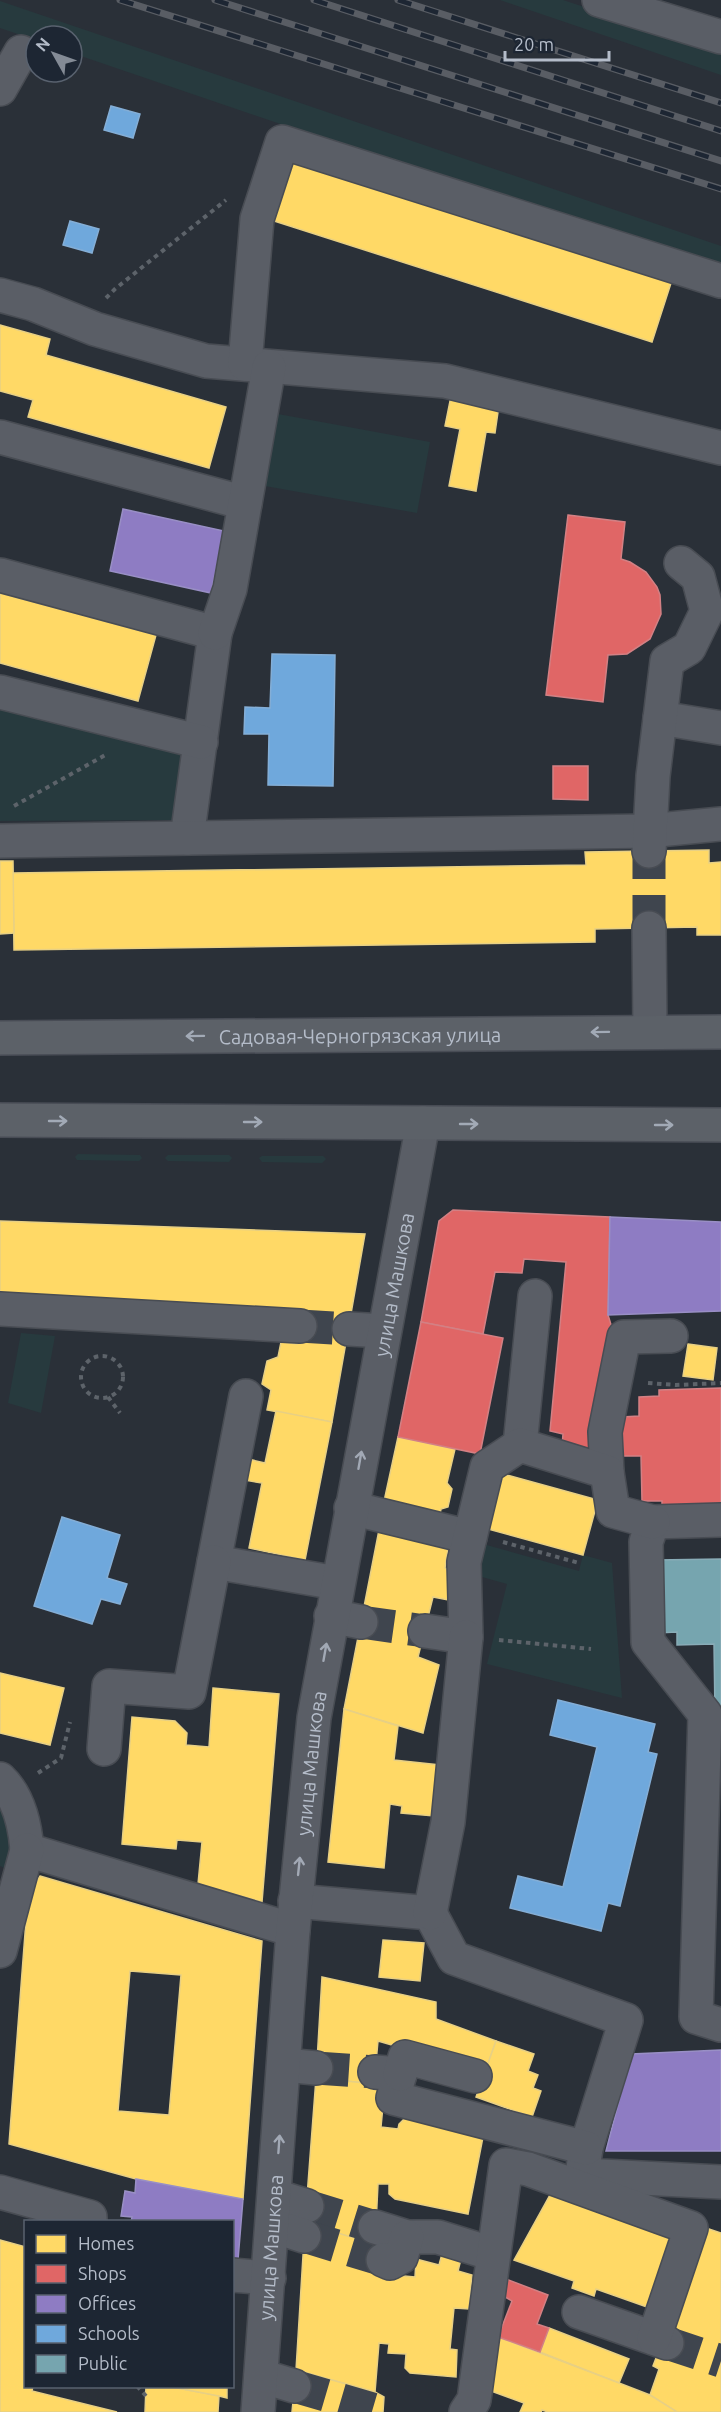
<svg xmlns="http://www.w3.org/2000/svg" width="721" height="2412" font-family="Ubuntu,sans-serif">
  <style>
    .green { fill: #273a3e }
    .homes { fill: #ffd966; stroke: #e8d084; stroke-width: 1.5; fill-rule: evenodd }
    .shops { fill: #e06666; stroke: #d38084; stroke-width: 1.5 }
    .offices { fill: #8e7cc3; stroke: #998fc5; stroke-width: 1.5 }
    .schools { fill: #6fa8dc; stroke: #84aed6; stroke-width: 1.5 }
    .public { fill: #76a5af; stroke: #89acb7; stroke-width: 1.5 }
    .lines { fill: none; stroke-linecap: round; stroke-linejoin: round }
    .minor-tunnel { stroke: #3f454e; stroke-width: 33; stroke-dasharray: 33 16; stroke-linecap: butt }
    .minor-casing { stroke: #484c53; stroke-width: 36 }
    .major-casing { stroke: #484c55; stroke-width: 36 }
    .path { stroke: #5d636a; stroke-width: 4; stroke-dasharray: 4.5 4.5; stroke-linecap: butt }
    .minor { stroke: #5a5e66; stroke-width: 33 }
    .major { stroke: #5c6168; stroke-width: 33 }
    .rail-casing { stroke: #595d64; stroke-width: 7 }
    .rail { stroke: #1d2633; stroke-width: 4.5; stroke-dasharray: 14; stroke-linecap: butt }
    .oneway { stroke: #a2aab6 }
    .oneway2 { stroke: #a2a9b5 }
    .labels { text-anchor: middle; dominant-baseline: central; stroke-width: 6; stroke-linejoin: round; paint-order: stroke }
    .street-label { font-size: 20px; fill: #b4bcc9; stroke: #1d2633 }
  </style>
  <rect width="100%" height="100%" fill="#2a3038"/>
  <!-- green -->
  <g class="green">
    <polygon points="500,0 563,0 721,52 721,75"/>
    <polygon points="0,1 721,246 721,272 694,265 72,53 72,36 36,36 36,40 0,28"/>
    <polygon points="278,414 430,442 417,513 265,486"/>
    <polygon points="0,706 186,751 175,820 0,821"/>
    <polygon points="78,1154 140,1155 142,1158 139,1161 77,1160 75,1157"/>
    <polygon points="168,1155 229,1155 232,1158 229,1162 168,1161 165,1158"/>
    <polygon points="262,1156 323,1156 326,1159 322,1163 262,1162 259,1158"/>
    <polygon points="21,1333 55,1336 41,1413 8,1403"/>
    <polygon points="483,1544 579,1571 583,1555 612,1563 622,1698 487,1664 507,1584 475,1575"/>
    <polygon points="0,1797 14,1834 5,1868 0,1866"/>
  </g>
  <!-- homes -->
  <g class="homes">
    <polygon points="291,159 672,280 652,342 271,220"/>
    <polygon points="0,325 50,339 46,355 226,407 209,468 28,417 33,400 0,391"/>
    <polygon points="451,396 499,405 495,433 486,432 476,491 449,486 460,429 445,426"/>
    <polygon points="0,593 156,635 138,701 0,663"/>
    <polygon points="709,850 709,863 721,862 721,935 697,935 697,927 595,929 595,942 14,950 13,873 586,865 585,852"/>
    <polygon points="0,861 13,861 14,933 0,934"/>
    <polygon points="0,1221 365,1234 332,1422 267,1410 271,1390 262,1384 267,1361 278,1357 281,1342 297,1344 300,1326 0,1297"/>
    <polygon points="688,1344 717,1348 713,1380 683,1376"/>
    <polygon points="276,1411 332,1422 305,1560 249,1548 262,1483 244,1480 248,1459 265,1463"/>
    <polygon points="398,1437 455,1449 447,1483 452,1489 448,1507 441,1509 434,1543 381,1515"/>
    <polygon points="503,1474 598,1500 583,1555 488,1529"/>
    <polygon points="379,1530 448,1548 445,1568 457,1572 448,1600 433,1597 418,1657 439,1665 423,1733 344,1709"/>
    <polygon points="0,1673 64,1688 50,1745 0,1733"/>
    <polygon points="213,1688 279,1694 262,1902 198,1884 202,1842 177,1840 176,1849 122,1844 132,1717 175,1721 187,1733 186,1745 209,1747"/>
    <polygon points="344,1709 398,1726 394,1760 440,1765 434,1816 401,1813 402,1806 390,1804 384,1868 328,1862"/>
    <path d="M40,1876l222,65 -19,258 -107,-20 -127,-35 19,-250zM130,1971l51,4 -12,140 -51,-4z"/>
    <polygon points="383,1940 424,1943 420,1981 379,1977"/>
    <polygon points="322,1977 436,2002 436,2019 496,2041 485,2072 378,2041 374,2084 316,2078"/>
    <polygon points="496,2041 534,2054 528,2071 538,2075 533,2088 541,2091 532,2117 476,2097"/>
    <polygon points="316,2078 385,2085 381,2127 398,2129 399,2124 405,2118 483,2137 468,2214 395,2199 389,2194 389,2184 378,2184 375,2245 305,2223"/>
    <polygon points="550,2195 597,2211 598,2206 670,2237 647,2307 596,2289 594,2296 572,2288 574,2281 514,2260"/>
    <polygon points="305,2223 384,2247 383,2274 415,2277 416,2259 439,2265 442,2254 461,2259 458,2271 472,2275 469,2309 454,2308 450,2349 457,2350 456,2377 410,2373 405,2368 406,2354 388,2353 389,2344 379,2343 375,2392 296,2370"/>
    <polygon points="706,2228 721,2233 721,2412 677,2412 650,2395 659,2369 653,2366"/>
    <polygon points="0,2240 26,2247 26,2386 33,2386 32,2391 117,2412 0,2412"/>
    <polygon points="549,2328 629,2359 619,2383 540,2352"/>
    <polygon points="498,2337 619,2383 650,2395 677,2412 548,2412 542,2410 541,2412 520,2412 524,2403 491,2391"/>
    <polygon points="296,2370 375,2392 384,2397 383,2412 292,2412"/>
    <polygon points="146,2386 167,2386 219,2396 218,2412 145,2412"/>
    <polygon points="167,2386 227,2386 227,2398 219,2396"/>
  </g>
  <!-- shops -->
  <g class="shops">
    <polygon points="568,515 625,522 621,559 630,562 646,572 657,587 660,595 661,614 650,639 627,654 608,655 603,702 546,695"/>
    <polygon points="553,766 588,766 588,800 553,799"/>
    <polygon points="453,1210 610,1217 608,1315 613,1331 590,1451 562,1446 563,1434 550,1431 566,1262 524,1259 522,1273 495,1272 483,1334 421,1322 439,1221"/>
    <polygon points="421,1322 503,1338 480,1454 398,1437"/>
    <polygon points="721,1388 721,1505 662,1508 662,1501 642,1501 641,1456 623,1456 622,1417 639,1416 639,1397 659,1396 659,1390"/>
    <polygon points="506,2279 548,2295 537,2324 549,2328 540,2352 498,2337 512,2301 500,2294"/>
  </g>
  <!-- offices -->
  <g class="offices">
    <polygon points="123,509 224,531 211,593 110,571"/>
    <polygon points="610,1217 721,1222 721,1311 608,1315"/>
    <polygon points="721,2050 721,2151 606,2151 631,2054"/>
    <polygon points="136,2179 243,2199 238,2260 232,2259 232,2222 131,2222 132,2217 121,2216 125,2191 135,2193"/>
  </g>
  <!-- schools -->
  <g class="schools">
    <polygon points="111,106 140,114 133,138 104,130"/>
    <polygon points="70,221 99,229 92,253 63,245"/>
    <polygon points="272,654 335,655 333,786 268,785 269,734 244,734 245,707 270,708"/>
    <polygon points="62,1517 120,1535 107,1578 127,1584 120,1604 101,1599 92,1624 34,1606"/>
    <polygon points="558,1700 655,1724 648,1752 657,1754 620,1906 608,1903 601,1931 510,1908 518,1876 563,1887 597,1747 550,1735"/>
  </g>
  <!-- public -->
  <polygon class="public" points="721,1559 721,1713 715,1713 714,1644 677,1645 677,1632 657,1633 656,1560"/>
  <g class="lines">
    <!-- minor-tunnel -->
    <g class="minor-tunnel">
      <polyline points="649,928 649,851"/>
      <polyline points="300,1326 349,1329"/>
      <polyline points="361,1622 425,1631"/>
      <polyline points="316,2068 375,2072"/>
      <polyline points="307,2206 375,2227"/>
      <polyline points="304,2236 383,2260"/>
      <polyline points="667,2343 721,2361"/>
      <polyline points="294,2386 383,2412"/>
    </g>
    <defs>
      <g id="minor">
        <polyline points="599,0 721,37"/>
        <polyline points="0,89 21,52"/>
        <polyline points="0,295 33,304 95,329 206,361 445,381 721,448"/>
        <polyline points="245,364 257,219 282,142 721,281"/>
        <polyline points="0,437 245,503"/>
        <polyline points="0,575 215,633 187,838"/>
        <polyline points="215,633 230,589 269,367"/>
        <polyline points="0,692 201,742"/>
        <polyline points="660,718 721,728"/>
        <polyline points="0,841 648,831 721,824"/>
        <polyline points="649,851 653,776 667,661 689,648 707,611 698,577 681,563"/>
        <polyline points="649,928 650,1031"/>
        <polyline points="0,1309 300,1326"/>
        <polyline points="349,1329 384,1331"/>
        <polyline points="246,1396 214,1562 337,1583"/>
        <polyline points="520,1445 535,1296"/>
        <polyline points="607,1472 605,1432 624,1337 671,1336"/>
        <polyline points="351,1508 470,1537"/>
        <polyline points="721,1520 653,1522 646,1542 648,1642 705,1714 696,2017 721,2025"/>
        <polyline points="331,1616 361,1622"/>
        <polyline points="425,1631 466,1637 464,1562 487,1467 520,1445 607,1472 613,1511 653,1522"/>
        <polyline points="104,1749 109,1686 189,1692 214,1562"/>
        <path d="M0,1779c19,18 25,45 27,71l266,80"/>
        <polyline points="295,1901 430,1913 454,1958 626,2020 586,2148 582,2175 721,2182"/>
        <polyline points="430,1913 448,1822 466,1637"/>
        <polyline points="0,1951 27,1850"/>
        <polyline points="284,2065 316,2068"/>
        <polyline points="375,2072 400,2074 393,2098 586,2148"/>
        <polyline points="400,2074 405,2057 475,2076"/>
        <polyline points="0,2192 90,2217 90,2222"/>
        <polyline points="275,2196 307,2206"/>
        <polyline points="273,2226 304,2236"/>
        <polyline points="375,2227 407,2237 438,2237 493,2254"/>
        <polyline points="383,2260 390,2263 401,2257 407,2237"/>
        <polyline points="232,2275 269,2278"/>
        <polyline points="579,2312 667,2343"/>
        <polyline points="261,2376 294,2386"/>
        <path id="s1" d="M258,2412l35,-482 21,-212 109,-595"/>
        <polyline points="466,2412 474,2400 506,2165 528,2169 691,2228 654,2338"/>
      </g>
      <g id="major">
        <path id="s2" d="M0,1038l721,-6"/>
        <polyline points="0,1120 721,1125"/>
      </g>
    </defs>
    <!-- minor casing -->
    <use href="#minor" class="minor-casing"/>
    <!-- major casing -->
    <use href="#major" class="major-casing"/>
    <!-- path -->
    <g class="path">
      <polyline points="106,298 115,289 226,200"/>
      <polyline points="14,806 107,754"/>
      <circle cx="102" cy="1377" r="21"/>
      <polyline points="648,1383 676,1385 721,1383"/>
      <polyline points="108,1397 120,1413"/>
      <polyline points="503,1542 579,1563"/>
      <polyline points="499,1640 591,1649"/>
      <polyline points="38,1773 61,1758 70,1722"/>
      <polyline points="137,2386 146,2396"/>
    </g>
    <!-- minor -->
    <use href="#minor" class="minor"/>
    <!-- major -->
    <use href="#major" class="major"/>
    <defs>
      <g id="rail">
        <polyline points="120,0 721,189"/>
        <polyline points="215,0 721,161"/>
        <polyline points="314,0 721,131"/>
        <polyline points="398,0 721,103"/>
      </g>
    </defs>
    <!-- rail casing -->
    <use href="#rail" class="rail-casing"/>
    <!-- rail -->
    <use href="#rail" class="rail"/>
  </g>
  <!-- one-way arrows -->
  <defs><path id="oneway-shaft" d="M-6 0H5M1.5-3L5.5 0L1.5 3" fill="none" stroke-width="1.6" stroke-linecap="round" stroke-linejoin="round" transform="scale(1.5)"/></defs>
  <g class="oneway">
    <use href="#oneway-shaft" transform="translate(600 1032) rotate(179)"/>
    <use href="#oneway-shaft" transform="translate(195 1036) rotate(179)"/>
    <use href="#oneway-shaft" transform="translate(58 1121)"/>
    <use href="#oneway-shaft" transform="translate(253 1122)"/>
    <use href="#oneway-shaft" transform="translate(469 1124)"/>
    <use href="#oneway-shaft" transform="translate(664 1125)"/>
  </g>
  <g class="oneway2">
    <use href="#oneway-shaft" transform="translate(360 1460) rotate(-80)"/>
    <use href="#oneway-shaft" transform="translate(325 1652) rotate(-80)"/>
    <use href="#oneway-shaft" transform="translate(299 1866) rotate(-84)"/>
    <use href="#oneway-shaft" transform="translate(279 2144) rotate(-86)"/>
  </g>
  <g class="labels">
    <!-- street labels -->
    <g class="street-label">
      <text stroke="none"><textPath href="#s2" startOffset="360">Садовая-Черногрязская улица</textPath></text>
      <text stroke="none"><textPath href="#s1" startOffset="1137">улица Машкова</textPath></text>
      <text stroke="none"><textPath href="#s1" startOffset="651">улица Машкова</textPath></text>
      <text stroke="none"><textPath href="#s1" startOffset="165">улица Машкова</textPath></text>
    </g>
  </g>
  <!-- legend -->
  <rect x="24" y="2220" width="210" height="168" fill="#1d2633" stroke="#59626f" stroke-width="1.5"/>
  <rect x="36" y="2235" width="30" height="18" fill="#ffd966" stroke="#59626f" stroke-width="1.5"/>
  <text x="78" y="2250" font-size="18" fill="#b4bcc9">Homes</text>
  <rect x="36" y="2265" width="30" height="18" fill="#e06666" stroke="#59626f" stroke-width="1.5"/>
  <text x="78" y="2280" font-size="18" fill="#b4bcc9">Shops</text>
  <rect x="36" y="2295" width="30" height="18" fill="#8e7cc3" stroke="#59626f" stroke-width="1.5"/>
  <text x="78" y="2310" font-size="18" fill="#b4bcc9">Offices</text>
  <rect x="36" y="2325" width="30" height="18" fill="#6fa8dc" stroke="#59626f" stroke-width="1.5"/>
  <text x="78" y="2340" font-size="18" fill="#b4bcc9">Schools</text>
  <rect x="36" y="2355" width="30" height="18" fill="#76a5af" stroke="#59626f" stroke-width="1.5"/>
  <text x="78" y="2370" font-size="18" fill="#b4bcc9">Public</text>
  <!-- north arrow -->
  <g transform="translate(54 54) rotate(310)"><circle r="28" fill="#1d2633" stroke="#59626f" stroke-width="1.5"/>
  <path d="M0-4.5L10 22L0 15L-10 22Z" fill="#848b96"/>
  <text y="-9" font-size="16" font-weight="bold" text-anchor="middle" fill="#b4bcc9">N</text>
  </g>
  <!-- scale -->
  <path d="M505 51v9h104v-9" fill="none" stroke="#b4bcc9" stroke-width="3"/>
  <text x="514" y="51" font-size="18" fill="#b4bcc9" stroke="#1d2633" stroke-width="4.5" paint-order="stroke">20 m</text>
</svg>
